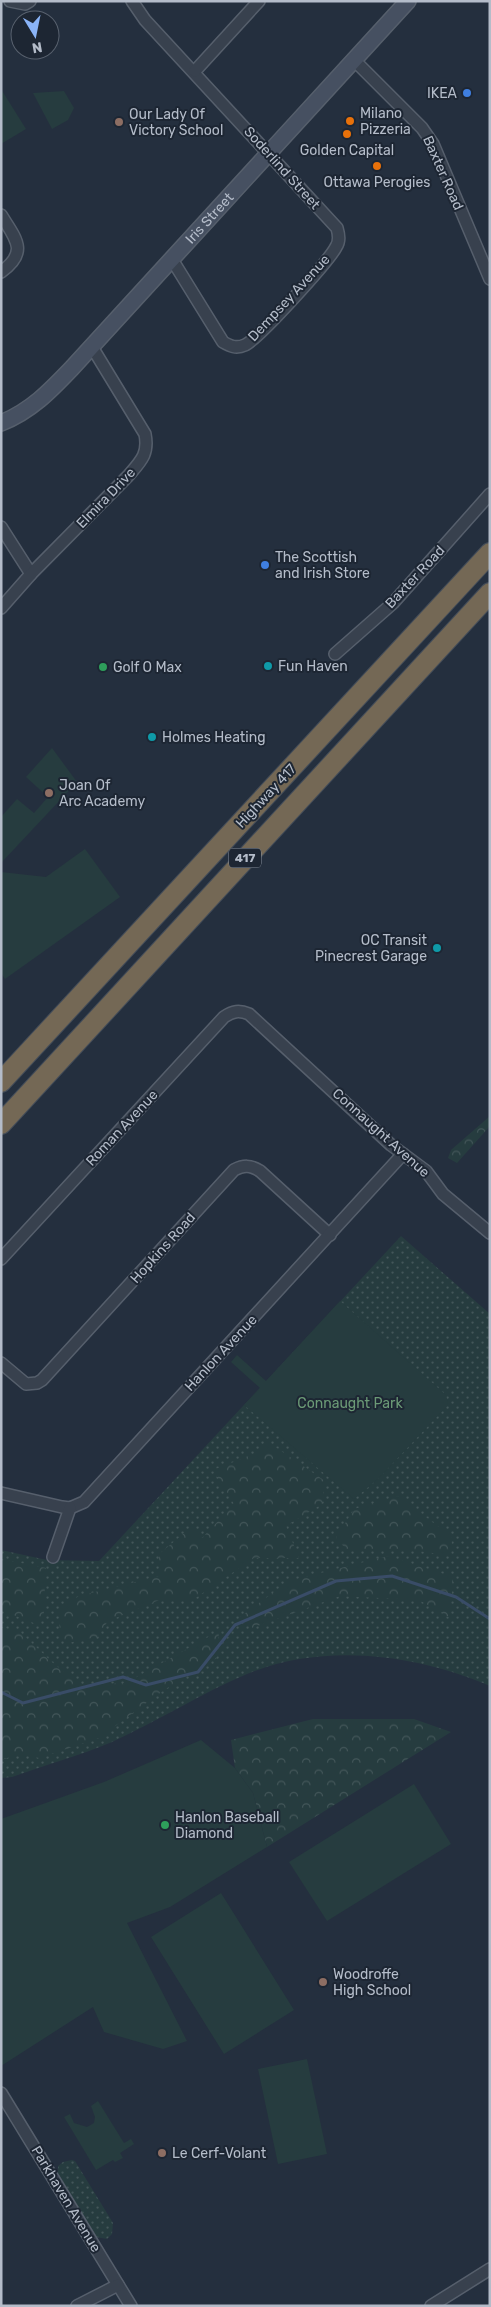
<svg xmlns="http://www.w3.org/2000/svg" width="491" height="2307" font-family="Rubik,sans-serif">
  <style>
    .grass { fill: url(#grass-dots) }
    .forest { fill: url(#forest-crowns) }
    .park { fill: #263c3f }
    .lines { fill: none; stroke-linecap: round; stroke-linejoin: round }
    .stream { stroke: #394c67; stroke-width: 3 }
    .street-casing { stroke: #565f6c; stroke-width: 14 }
    .secondary-casing { stroke: #565f6c; stroke-width: 18 }
    .highway-casing { stroke: #434c59; stroke-width: 22 }
    .street { stroke: #38414e; stroke-width: 11 }
    .secondary { stroke: #465061; stroke-width: 15 }
    .highway { stroke: #746855; stroke-width: 20 }
    .shop-dot { fill: #3f7fe0; stroke: #1d2633; stroke-width: 2 }
    .food-dot { fill: #e8710a; stroke: #1d2633; stroke-width: 2 }
    .education-dot { fill: #8d6e63; stroke: #1d2633; stroke-width: 2 }
    .culture-dot { fill: #0f9aa8; stroke: #1d2633; stroke-width: 2 }
    .leisure-dot { fill: #2e9e5b; stroke: #1d2633; stroke-width: 2 }
    .labels { text-anchor: middle; dominant-baseline: central; stroke-width: 4; stroke-linejoin: round; paint-order: stroke }
    .shield { fill: #1d2633; stroke: #878f9c; stroke-width: 1 }
    .shield-label { font-size: 12px; font-weight: bold; fill: #b4bcc9 }
    .poi-label { font-size: 14px; fill: #b4bcc9; stroke: #1d2633; text-anchor: start }
    .street-label { font-size: 14px; fill: #b4bcc9; stroke: #1d2633 }
    .park-label { font-size: 14px; fill: #6b9a76; stroke: #1d2633 }
  </style>
  <defs>
    <pattern id="grass-dots" width="8" height="8" patternUnits="userSpaceOnUse" patternTransform="scale(1.25)"><rect width="8" height="8" fill="#263c3f"/><path d="M2 2h.1M6 6h.1" fill="none" stroke="#435659" stroke-width="1.8" stroke-linecap="round"/></pattern>
    <pattern id="forest-crowns" width="20" height="18" patternUnits="userSpaceOnUse" patternTransform="scale(1.25)"><rect width="20" height="18" fill="#263c3f"/><path d="M2 6a3 3 0 1 1 6 0M12 15a3 3 0 1 1 6 0" fill="none" stroke="#435659"/></pattern>
  </defs>
  <rect width="100%" height="100%" fill="#242f3e"/>
  <!-- grass -->
  <g class="grass">
    <path d="M401,1236l89,78v372c-74,-32 -167,-44 -243,-12 -47,20 -89,47 -135,68 -33,14 -67,23 -100,35l-11,1v-228l46,10 52,1z"/>
    <polygon points="72,2160 75,2161 113,2223 112,2234 107,2239 96,2237 58,2173 58,2166 63,2162"/>
  </g>
  <!-- forest -->
  <g class="forest">
    <polygon points="490,1116 490,1126 457,1163 448,1158 451,1150"/>
    <polygon points="268,1442 325,1481 322,1504 286,1526 299,1558 254,1558 194,1599 157,1601 108,1621 97,1637 68,1643 60,1637 59,1609 79,1596 159,1576 159,1554 193,1526 202,1538 234,1504 213,1470 254,1454"/>
    <polygon points="398,1496 452,1537 451,1556 407,1549 346,1549 336,1538 354,1509"/>
    <polygon points="388,1556 453,1577 450,1618 419,1600 340,1596 252,1628 240,1617 289,1581"/>
    <polygon points="1,1559 46,1568 43,1620 36,1624 1,1610"/>
    <polygon points="1,1627 20,1632 53,1663 81,1685 126,1683 219,1631 217,1658 164,1690 99,1738 39,1758 20,1754 1,1760"/>
    <polygon points="313,1719 414,1719 451,1732 267,1847 253,1793 235,1768 231,1740"/>
  </g>
  <!-- park -->
  <g class="park">
    <polygon points="1,89 26,129 1,144"/>
    <polygon points="64,91 74,108 68,120 52,129 33,93"/>
    <polygon points="52,748 77,782 1,863 1,817 17,799 34,813 48,797 26,777"/>
    <polygon points="85,849 120,897 5,979 1,973 1,872 46,877"/>
    <polygon points="340,1301 446,1395 448,1405 378,1479 354,1499 244,1405 260,1388 231,1362 237,1355 266,1381"/>
    <polygon points="201,1740 235,1768 253,1793 267,1847 170,1907 127,1923 187,2041 163,2049 104,2032 93,2007 1,2066 1,1819 104,1782"/>
    <polygon points="414,1784 451,1844 327,1921 289,1862"/>
    <polygon points="221,1893 294,2010 224,2054 151,1937"/>
    <polygon points="307,2059 327,2154 278,2164 258,2069"/>
    <polygon points="98,2101 124,2143 131,2139 134,2144 120,2153 123,2158 115,2162 113,2160 96,2170 64,2117 70,2114 74,2123 87,2127 94,2123 95,2117 91,2106"/>
  </g>
  <g class="lines">
    <!-- stream -->
    <polyline class="stream" points="1,1692 23,1703 123,1677 146,1685 198,1672 235,1625 336,1581 392,1576 456,1597 490,1619"/>
    <defs>
      <g id="street">
        <polyline points="10,1 25,4 30,1"/>
        <path d="M132,1l13,19 192,208c2,7 3,13 -1,19 -7,14 -78,92 -91,98 -9,4 -15,1 -22,-3l-47,-76 -5,-5"/>
        <polyline points="354,60 422,128 433,144 490,279"/>
        <polyline points="195,71 259,1"/>
        <path d="M1,215c15,24 28,37 0,57"/>
        <polyline points="1,527 31,574"/>
        <path d="M1,608l30,-34 97,-98c13,-15 21,-22 17,-42l-53,-87"/>
        <polyline points="335,654 393,603 490,494"/>
        <path d="M1,1259l223,-242c9,-6 15,-7 25,-3l142,131 35,26 17,23 47,39"/>
        <path d="M1,1363l25,21 11,-1 5,-3 192,-210c10,-5 16,-5 26,1l70,64"/>
        <polyline points="1,1493 62,1507 70,1508 84,1502 403,1154"/>
        <polyline points="53,1557 70,1508"/>
        <polyline points="1,2093 131,2306"/>
        <polyline points="77,2306 118,2285"/>
        <polyline points="431,2306 490,2269"/>
      </g>
      <g id="secondary">
        <path id="s1" d="M1,423c30,-12 49,-32 71,-55l336,-367"/>
      </g>
      <g id="highway">
        <polyline points="1,1082 490,553"/>
        <polyline points="1,1124 490,593"/>
      </g>
    </defs>
    <!-- street casing -->
    <use href="#street" class="street-casing"/>
    <!-- secondary casing -->
    <use href="#secondary" class="secondary-casing"/>
    <!-- highway casing -->
    <use href="#highway" class="highway-casing"/>
    <!-- street -->
    <use href="#street" class="street"/>
    <!-- secondary -->
    <use href="#secondary" class="secondary"/>
    <!-- highway -->
    <use href="#highway" class="highway"/>
  </g>
  <!-- markers -->
  <g class="shop-dot">
    <circle cx="467" cy="93" r="5"/>
    <circle cx="265" cy="565" r="5"/>
  </g>
  <g class="food-dot">
    <circle cx="350" cy="121" r="5"/>
    <circle cx="347" cy="134" r="5"/>
    <circle cx="377" cy="166" r="5"/>
  </g>
  <g class="education-dot">
    <circle cx="119" cy="122" r="5"/>
    <circle cx="49" cy="793" r="5"/>
    <circle cx="323" cy="1982" r="5"/>
    <circle cx="162" cy="2153" r="5"/>
  </g>
  <g class="culture-dot">
    <circle cx="268" cy="666" r="5"/>
    <circle cx="152" cy="737" r="5"/>
    <circle cx="437" cy="948" r="5"/>
  </g>
  <g class="leisure-dot">
    <circle cx="103" cy="667" r="5"/>
    <circle cx="165" cy="1825" r="5"/>
  </g>
  <g class="labels">
    <!-- shield labels -->
    <rect class="shield" x="229" y="848.5" width="32" height="19" rx="4"/>
    <g class="shield-label">
      <text x="245" y="858">417</text>
    </g>
    <!-- poi labels -->
    <g class="poi-label">
      <text x="457" y="93" text-anchor="end">IKEA</text>
      <text x="360" y="113">Milano<tspan x="360" dy="16">Pizzeria</tspan></text>
      <text x="129" y="114">Our Lady Of<tspan x="129" dy="16">Victory School</tspan></text>
      <text x="347" y="150" text-anchor="middle">Golden Capital</text>
      <text x="377" y="182" text-anchor="middle">Ottawa Perogies</text>
      <text x="275" y="557">The Scottish<tspan x="275" dy="16">and Irish Store</tspan></text>
      <text x="278" y="666">Fun Haven</text>
      <text x="113" y="667">Golf O Max</text>
      <text x="162" y="737">Holmes Heating</text>
      <text x="59" y="785">Joan Of<tspan x="59" dy="16">Arc Academy</tspan></text>
      <text x="427" y="940" text-anchor="end">OC Transit<tspan x="427" dy="16">Pinecrest Garage</tspan></text>
      <text x="175" y="1817">Hanlon Baseball<tspan x="175" dy="16">Diamond</tspan></text>
      <text x="333" y="1974">Woodroffe<tspan x="333" dy="16">High School</tspan></text>
      <text x="172" y="2153">Le Cerf-Volant</text>
    </g>
    <!-- street labels -->
    <g class="street-label">
      <text transform="translate(282 168) rotate(48)">Soderlind Street</text>
      <text transform="translate(443 173) rotate(66)">Baxter Road</text>
      <text stroke="none"><textPath href="#s1" startOffset="294">Iris Street</textPath></text>
      <text transform="translate(289 298) rotate(-47)">Dempsey Avenue</text>
      <text transform="translate(106 498) rotate(-46)">Elmira Drive</text>
      <text transform="translate(415 577) rotate(-47)">Baxter Road</text>
      <text transform="translate(266 796) rotate(-47)">Highway 417</text>
      <text transform="translate(122 1128) rotate(-47)">Roman Avenue</text>
      <text transform="translate(381 1133) rotate(42)">Connaught Avenue</text>
      <text transform="translate(163 1248) rotate(-48)">Hopkins Road</text>
      <text transform="translate(221 1353) rotate(-47)">Hanlon Avenue</text>
      <text transform="translate(66 2199) rotate(59)">Parkhaven Avenue</text>
    </g>
    <!-- park labels -->
    <g class="park-label">
      <text x="350" y="1403">Connaught Park</text>
    </g>
  </g>
  <!-- border -->
  <rect width="491" height="2307" fill="none" stroke="#b4bcc9" stroke-width="5"/>
  <!-- north arrow -->
  <g transform="translate(35 35) rotate(170)"><circle r="24" fill="#1d2633" stroke="#59626f"/>
  <path d="M0-4L9 19L0 12L-9 19Z" fill="#8ab4f8"/>
  <text y="-8" font-size="14" font-weight="bold" text-anchor="middle" fill="#b4bcc9">N</text>
  </g>
</svg>
